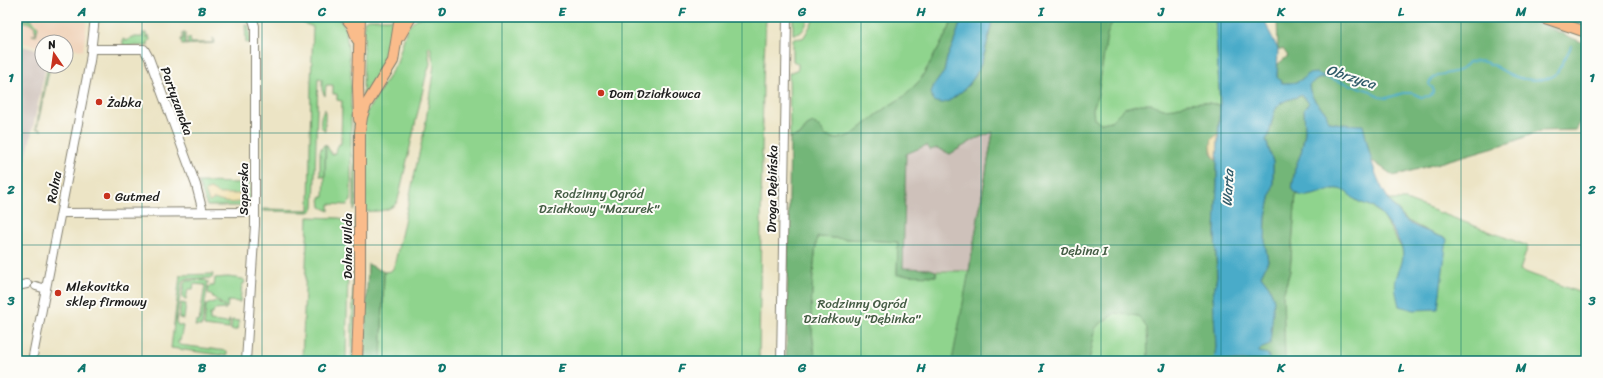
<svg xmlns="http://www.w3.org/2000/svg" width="1603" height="378" font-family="Sriracha,sans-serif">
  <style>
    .built { fill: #f1d5bd }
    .industrial { fill: #cec1ba }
    .green { fill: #8fd48d; stroke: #567854 }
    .forest { fill: #73b678; stroke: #48694a }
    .sand { fill: #eeda9e; stroke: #857b5d }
    .water { fill: #4aabc9; stroke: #336472 }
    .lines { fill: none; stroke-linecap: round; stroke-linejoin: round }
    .stream { stroke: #4aabc9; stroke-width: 2 }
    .minor-casing { stroke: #848070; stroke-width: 10 }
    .major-casing { stroke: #848070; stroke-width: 12 }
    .minor { stroke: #fff; stroke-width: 8 }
    .major { stroke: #fabc8b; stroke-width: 10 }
    .grid { fill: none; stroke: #0f766e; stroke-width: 1; stroke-opacity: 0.55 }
    .poi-dot { fill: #c8321e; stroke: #fdfcf7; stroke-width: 1.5 }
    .labels { text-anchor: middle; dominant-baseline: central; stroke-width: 4; stroke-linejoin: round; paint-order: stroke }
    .poi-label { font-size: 13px; fill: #1c1c1c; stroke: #fdfcf7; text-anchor: start }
    .street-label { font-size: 13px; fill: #1c1c1c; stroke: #fdfcf7 }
    .park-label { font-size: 13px; fill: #445c44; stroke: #fdfcf7 }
    .water-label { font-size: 14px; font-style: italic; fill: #315c6a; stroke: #fdfcf7 }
    .neatline { fill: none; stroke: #0f766e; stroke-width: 1.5 }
    .grid-label { font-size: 13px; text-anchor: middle; font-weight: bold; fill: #0f766e }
  </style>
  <rect width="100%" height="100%" fill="#fdfcf7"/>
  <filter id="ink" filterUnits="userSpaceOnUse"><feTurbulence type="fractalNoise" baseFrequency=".025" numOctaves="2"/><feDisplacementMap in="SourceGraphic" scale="8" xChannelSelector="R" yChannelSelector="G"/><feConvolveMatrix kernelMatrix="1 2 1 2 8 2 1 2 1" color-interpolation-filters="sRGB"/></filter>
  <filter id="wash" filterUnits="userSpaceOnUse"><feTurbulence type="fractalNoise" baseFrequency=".012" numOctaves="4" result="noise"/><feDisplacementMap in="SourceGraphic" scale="16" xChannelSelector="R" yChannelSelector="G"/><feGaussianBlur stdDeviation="0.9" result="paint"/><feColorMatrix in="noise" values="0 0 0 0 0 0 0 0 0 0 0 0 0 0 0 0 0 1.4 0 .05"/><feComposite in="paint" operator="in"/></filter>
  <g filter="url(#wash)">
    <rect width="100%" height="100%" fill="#ece4c5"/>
    <!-- built -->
    <polygon class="built" points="17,17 86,17 87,21 83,51 66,46 66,42 42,42 42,48 17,41"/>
    <!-- industrial -->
    <g class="industrial">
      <polygon points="17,45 42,51 42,66 46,66 17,202"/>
      <polygon points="993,131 969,271 903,269 906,154 927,145 930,150 975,139"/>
    </g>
    <!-- green -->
    <g class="green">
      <polygon points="29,17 38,26 36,36 32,35 36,34 34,25 17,19 17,18 30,20"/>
      <polygon points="289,17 335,17 343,23 346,32 351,72 351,201 347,205 329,204 329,211 321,207 320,197 324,197 326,144 332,155 334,154 339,144 341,144 342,101 337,100 337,94 333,94 333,85 326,85 325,96 322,90 322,79 318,78 314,208 311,211 309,212 263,211 263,209 309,210 311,84 313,27"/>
      <path d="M423,17h343l-3,66 -4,278h-378l3,-89 7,-1 3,-4 31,-140 9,-62 -4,-19 -2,1 2,17 -4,12 -28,124c-5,12 -24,12 -35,11v-79l3,-19 31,-50 10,-35 9,-9z"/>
      <path d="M793,17h16c-4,9 -5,18 -16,17z"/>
      <polygon points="953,17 949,29 921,79 906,95 884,109 852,135 837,139 825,136 820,127 807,126 799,136 790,137 789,73 798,69 798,64 793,61 793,39 802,38 804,37 814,19 820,17"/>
      <path d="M972,17h243l5,88 -17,-3v259h-387c-8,-41 -4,-83 1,-124l81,5 -1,32 39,2v-5h33l24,-139 -18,7 -25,15 -43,-48 52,-86z"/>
      <polygon points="1522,17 1531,17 1566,30 1565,32"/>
      <polygon points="1555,17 1586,17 1586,26"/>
      <polygon points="369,19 392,19 396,20 392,51 385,70 363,99 364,21"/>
      <polygon points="245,24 249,26 250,43 246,43"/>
      <polygon points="348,24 354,39 354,67"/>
      <polygon points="143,33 146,33 147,38 149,35 150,40 148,42 148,46 123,46 123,39 127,41 131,37 143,37"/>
      <polygon points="183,33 185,33 185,44 188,44 187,38 190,38 191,43 213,43 213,38 214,43 182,45 181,39 183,39"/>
      <polygon points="48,66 50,66 37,128 42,130 36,129"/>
      <polygon points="354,100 357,114 356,207 354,210"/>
      <path d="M325,109v22l-4,-4c-1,-7 0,-13 4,-18z"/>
      <polygon points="325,144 325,176 320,176 320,151 322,147"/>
      <polygon points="250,179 249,206 207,206 198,182 244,183 244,181"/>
      <polygon points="1337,188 1346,191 1357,201 1371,206 1383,216 1403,251 1403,261 1396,280 1447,239 1429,232 1406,220 1389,200 1406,200 1528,246 1520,270 1586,295 1586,361 1285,361 1283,295 1290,271 1296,194 1308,196"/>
      <polygon points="308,217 340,218 349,225 346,361 302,361"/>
      <polygon points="355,217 357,221 354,361 351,361"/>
      <polygon points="213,274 212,278 186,279 182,282 176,322 178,325 183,326 180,341 178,341 178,343 180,345 227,351 227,356 171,348 180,275"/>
      <polygon points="228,277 243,279 245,281 244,284 242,284 240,302 228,301 227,308 208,293 209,286 214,286 215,278"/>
      <polygon points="205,280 208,282 202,325 201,326 195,326 196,322 199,322 205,285 194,284 193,289 188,289 186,299 182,298 184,283 186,281"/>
      <polygon points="216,301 226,309 214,310 213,314 210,314 210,321 228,323 229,320 230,320 229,329 204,326 206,305"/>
      <polygon points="181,303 186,304 184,319 179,318"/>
      <polygon points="232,320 239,321 237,330 231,330"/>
    </g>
    <!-- forest -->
    <g class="forest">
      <path d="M953,17h9l-8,25 -7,16 -3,14 -10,13 -3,7 3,9c9,3 14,1 22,-5 28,-20 30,-48 37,-79h124l-4,3 -6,15 -9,59 -5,15 1,10 7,4 10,-2 13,-13 16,-4h12l11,5 13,-1 11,-5 16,-1 17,3 -2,29 -6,5 -1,15 6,7v23l-2,49 2,43 -4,20 3,51 -2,14h-66l-1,-33 -9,-12 -23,-3 -19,14 -7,34h-137l17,-90 24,-139 -18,7 -25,15 -13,-6 -7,2 -3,-5 -21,9 -3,114 27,1 6,2v5l-39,-1 1,-33 -81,-5c-5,41 -9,83 -1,124h-30l4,-224 9,-1 8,-10 6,-3 7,4 5,9 12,3 15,-4 32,-26 22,-14 15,-16 28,-50z"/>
      <path d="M1277,17h236l36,11 37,16v14l-7,67 -3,5 -36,1 -28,11 -118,34 -23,-16 -8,-34c-6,-1 -31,-2 -34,-5 -2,-2 -3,-6 -3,-9 -8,-6 -17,-17 -17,-27l9,-6 9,-2 -23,1 -9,5h-13l-5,-6 1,-13 10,-8 -5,-7h-5z"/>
      <path d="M1302,95l7,8 -5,6 1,23 -4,21 -6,15 -3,22 4,4 -6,77 -7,24 2,66h-15l-3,-7 -9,-2 13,-18 -1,-46 -9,-12 7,-15 -3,-18 1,-26 7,-32v-23l-7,-22c7,-10 4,-30 15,-37 6,-4 15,-5 21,-8z"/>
      <polygon points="368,264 384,272 381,361 364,361"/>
    </g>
    <!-- sand -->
    <g class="sand">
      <path d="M1218,134l-1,27c-6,-8 -7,-13 -5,-22z"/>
      <path d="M210,189l9,5h22l3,2v4c-7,4 -22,3 -29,-1l-6,3 -4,-11z"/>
    </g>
    <!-- water -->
    <g class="water">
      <path d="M962,17h31c-8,32 -9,59 -37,79 -9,7 -12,9 -23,5l-2,-9 3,-7 10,-13 3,-14 7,-16z"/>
      <path d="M1215,17h49l4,12 10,20 -1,28 5,6c10,0 19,0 25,-9l9,-1 11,4 -9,2 -9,6c0,10 9,21 17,27 1,3 1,7 3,9 3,3 28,4 34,4 8,33 11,56 32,83 4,4 7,9 10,12 10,8 30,14 42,19l-9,70 -24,1 -15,-4c-2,-9 -5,-18 -3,-27 3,-11 9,-18 6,-30 -4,-13 -18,-34 -29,-42 -5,-3 -12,-3 -17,-7 -6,-4 -10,-10 -18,-11 -15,-2 -31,16 -46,1l3,-22 6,-15 4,-21 -1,-23 5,-6 -7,-8c-6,3 -15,4 -21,8 -11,8 -8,27 -15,37l7,22v23l-7,32 -1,26 3,18 -7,15 9,12 4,12 -4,45 -10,4 -1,3 9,2 2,7h-56l2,-14 -3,-51 4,-20 -2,-43 2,-49v-23l3,-56z"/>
    </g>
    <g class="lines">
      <!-- stream -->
      <path class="stream" d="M1325,77l46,14 8,6 8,1 16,-5h9l9,4 9,-1 3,-4v-4l-3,-2 -1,-3c8,-12 23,-8 33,-14 2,-1 5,-5 7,-7 18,-3 25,4 40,12 11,6 35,9 46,1 2,-2 15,-25 16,-29"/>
    </g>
  </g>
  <g filter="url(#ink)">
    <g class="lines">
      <defs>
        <g id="minor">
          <polyline points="92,49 144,49 149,58 196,185 203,212"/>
          <polyline points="61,213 255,212"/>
          <polyline points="17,286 27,284"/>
          <polyline points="36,286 46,289"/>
          <polyline points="32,361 90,61 95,17"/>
          <polyline points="246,361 255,225 255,26 252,17"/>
          <polyline points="781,361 787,17"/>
        </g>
        <g id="major">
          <polyline points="345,17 352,25 357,39"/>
          <polyline points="1542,17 1586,32"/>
          <polyline points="400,36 411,17"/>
          <polyline points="359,119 358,85 360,17"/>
          <polyline points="357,361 360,279 360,132 362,117 366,105 393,61 400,17"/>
        </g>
      </defs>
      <!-- minor casing -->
      <use href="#minor" class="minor-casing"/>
      <!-- major casing -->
      <use href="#major" class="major-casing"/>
      <!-- minor -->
      <use href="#minor" class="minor"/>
      <!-- major -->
      <use href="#major" class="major"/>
    </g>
  </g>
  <!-- grid -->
  <path class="grid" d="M142,17v344M262,17v344M382,17v344M502,17v344M622,17v344M742,17v344M861,17v344M981,17v344M1101,17v344M1221,17v344M1341,17v344M1461,17v344M17,133h1569M17,245h1569"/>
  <!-- markers -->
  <g class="poi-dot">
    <circle cx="601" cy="93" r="4"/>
    <circle cx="99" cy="102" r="4"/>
    <circle cx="107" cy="196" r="4"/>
    <circle cx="58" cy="293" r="4"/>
  </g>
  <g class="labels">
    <!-- poi labels -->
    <g class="poi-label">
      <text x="609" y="93">Dom Działkowca</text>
      <text x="107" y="102">Żabka</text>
      <text x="115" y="196">Gutmed</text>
      <text x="66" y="286">Mlekovitka<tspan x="66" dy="15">sklep firmowy</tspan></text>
    </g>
    <!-- street labels -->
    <g class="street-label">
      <text transform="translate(177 101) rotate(70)">Partyzancka</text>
      <text transform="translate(54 187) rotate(-79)">Rolna</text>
      <text transform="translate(243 189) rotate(-90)">Saperska</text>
      <text transform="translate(772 189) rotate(-89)">Droga Dębińska</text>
      <text transform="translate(347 246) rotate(-90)">Dolna Wilda</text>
    </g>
    <!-- park labels -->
    <g class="park-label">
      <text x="599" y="193">Rodzinny Ogród<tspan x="599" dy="15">Działkowy "Mazurek"</tspan></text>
      <text x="1084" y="250">Dębina I</text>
      <text x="862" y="303">Rodzinny Ogród<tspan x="862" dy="15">Działkowy "Dębinka"</tspan></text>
    </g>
    <!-- water labels -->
    <g class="water-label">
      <text transform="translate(1351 77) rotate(18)">Obrzyca</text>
      <text transform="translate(1228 188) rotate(-87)">Warta</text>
    </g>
  </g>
  <!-- margin -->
  <rect width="1603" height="378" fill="none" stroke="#fdfcf7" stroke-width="44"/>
  <!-- north arrow -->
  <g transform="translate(54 54) rotate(347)"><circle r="19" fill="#fdfcf7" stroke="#a3a29f"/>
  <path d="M0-3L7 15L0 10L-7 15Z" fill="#c8321e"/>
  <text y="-6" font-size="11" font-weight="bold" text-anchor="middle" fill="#1c1c1c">N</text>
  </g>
  <rect x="22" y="22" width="1559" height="334" class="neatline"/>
  <g class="grid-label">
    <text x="82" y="16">A</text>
    <text x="202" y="16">B</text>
    <text x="322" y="16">C</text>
    <text x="442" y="16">D</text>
    <text x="562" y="16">E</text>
    <text x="682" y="16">F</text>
    <text x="802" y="16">G</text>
    <text x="921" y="16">H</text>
    <text x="1041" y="16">I</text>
    <text x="1161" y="16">J</text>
    <text x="1281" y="16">K</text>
    <text x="1401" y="16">L</text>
    <text x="1521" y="16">M</text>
    <text x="11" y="82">1</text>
    <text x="1592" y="82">1</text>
    <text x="11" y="194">2</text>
    <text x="1592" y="194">2</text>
    <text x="11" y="305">3</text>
    <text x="1592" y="305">3</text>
    <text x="82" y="372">A</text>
    <text x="202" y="372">B</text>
    <text x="322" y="372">C</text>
    <text x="442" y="372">D</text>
    <text x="562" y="372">E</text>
    <text x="682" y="372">F</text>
    <text x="802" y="372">G</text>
    <text x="921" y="372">H</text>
    <text x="1041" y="372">I</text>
    <text x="1161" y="372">J</text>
    <text x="1281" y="372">K</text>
    <text x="1401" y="372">L</text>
    <text x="1521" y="372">M</text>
  </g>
</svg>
